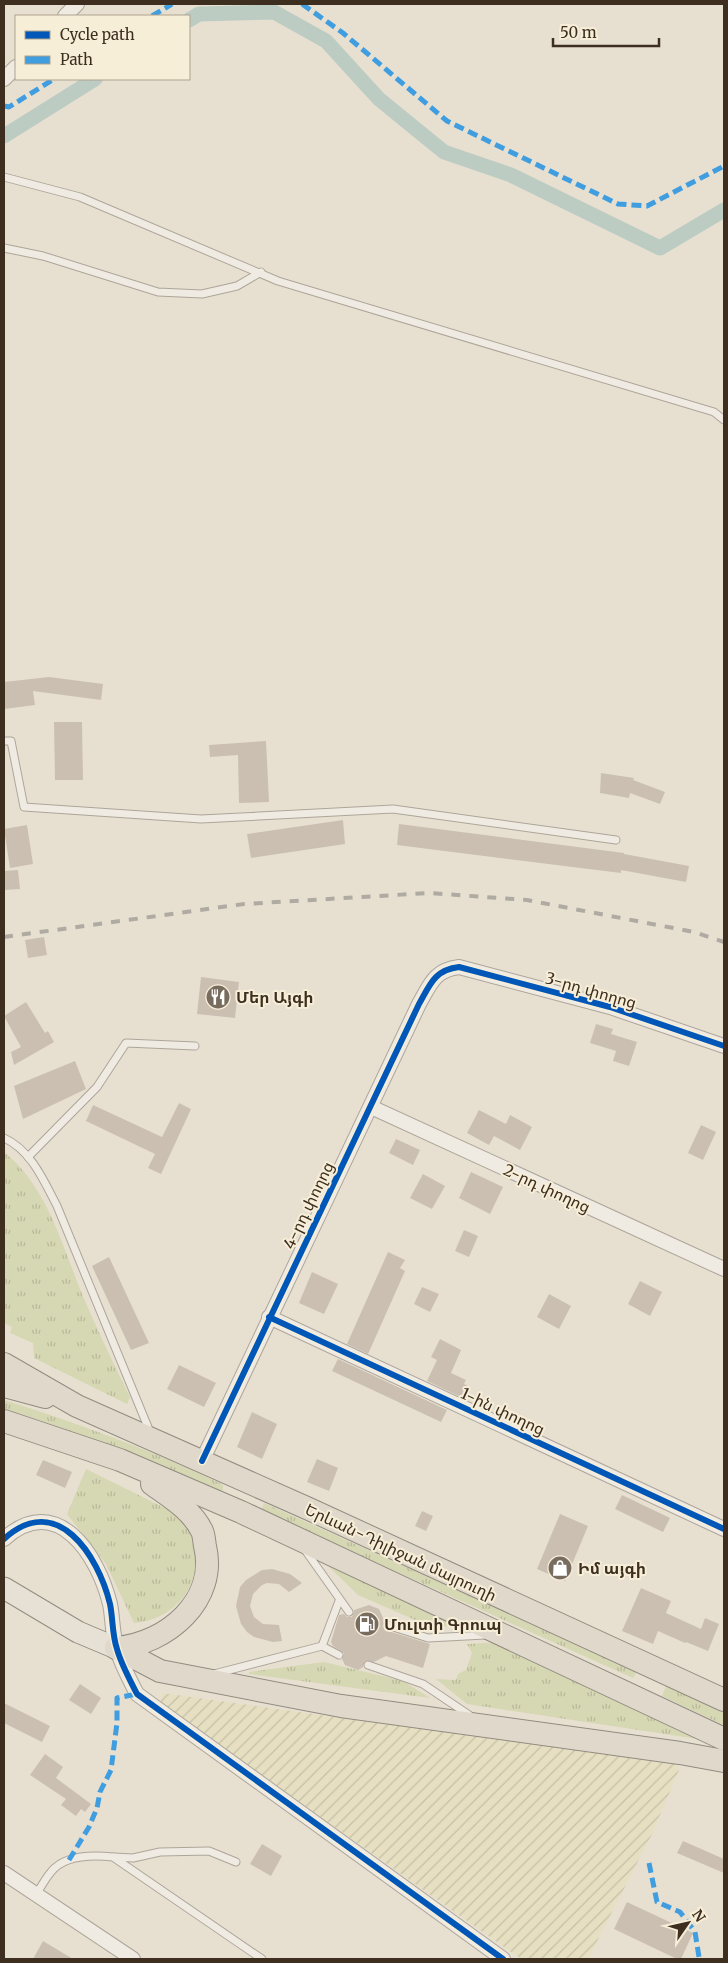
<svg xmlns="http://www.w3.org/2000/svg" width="728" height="1963" font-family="Merriweather,'Noto Sans Armenian',serif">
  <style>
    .farmland { fill: url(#farmland-furrows) }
    .grass { fill: url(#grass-tufts) }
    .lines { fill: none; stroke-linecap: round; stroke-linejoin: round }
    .canal { stroke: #bcccc2; stroke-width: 15 }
    .building { fill: #cbbfb2 }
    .service-casing { stroke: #ada599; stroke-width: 9 }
    .minor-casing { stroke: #ada599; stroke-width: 16 }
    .primary-casing { stroke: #928b80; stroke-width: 23 }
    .trunk-casing { stroke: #928b80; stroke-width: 24 }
    .service { stroke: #efebe3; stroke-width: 7 }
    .minor { stroke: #efebe3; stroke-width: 14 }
    .primary { stroke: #e6e1d4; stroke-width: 21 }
    .trunk { stroke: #e0d9cb; stroke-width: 22 }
    .rail { stroke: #afaaa2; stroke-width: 4; stroke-dasharray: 9 9; stroke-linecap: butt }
    .quiet { stroke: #3f9de0; stroke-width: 5; stroke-dasharray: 10 5; stroke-linecap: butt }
    .cycleway-casing { stroke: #f7eed8; stroke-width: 9 }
    .cycleway { stroke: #0057b8; stroke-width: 6 }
    .labels { text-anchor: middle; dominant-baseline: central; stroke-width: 4; stroke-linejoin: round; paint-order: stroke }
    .street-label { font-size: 16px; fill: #3d2e20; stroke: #f7eed8 }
    .poi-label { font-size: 16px; font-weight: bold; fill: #3d2e20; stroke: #f7eed8; text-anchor: start }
  </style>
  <defs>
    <pattern id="farmland-furrows" width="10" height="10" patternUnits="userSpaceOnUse" patternTransform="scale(1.25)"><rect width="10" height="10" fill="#e6dfc2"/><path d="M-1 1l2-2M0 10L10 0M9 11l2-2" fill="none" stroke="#c6c0a6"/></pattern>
    <pattern id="grass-tufts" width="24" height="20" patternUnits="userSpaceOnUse" patternTransform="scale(1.25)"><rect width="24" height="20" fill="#d6d7b3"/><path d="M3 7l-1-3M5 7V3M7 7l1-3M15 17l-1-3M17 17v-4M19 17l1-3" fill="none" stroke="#b9b99a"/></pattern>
  </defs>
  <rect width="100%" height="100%" fill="#e7e0d1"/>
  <!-- farmland -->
  <polygon class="farmland" points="162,1693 377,1723 674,1760 679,1770 652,1834 588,1959 521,1959 164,1706 161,1702"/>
  <!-- grass -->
  <g class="grass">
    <path d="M4,1152c43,34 58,93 78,142 15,35 31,69 48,103l-3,7 -93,-46 -1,-15 -23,-10 2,-6 -8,-4z"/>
    <path d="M4,1400c74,23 146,50 216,83l3,2v5l-5,2c-69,-34 -141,-60 -214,-83z"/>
    <path d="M86,1469l85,42c49,38 22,107 -37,112l-28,-59 -39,-50z"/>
    <polygon points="264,1503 637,1671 633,1678 261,1511"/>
    <polygon points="319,1557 472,1625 431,1627 358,1595"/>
    <polygon points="503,1642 704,1740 467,1704 436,1679 456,1680 458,1674 466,1670 472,1653 467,1644"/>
    <polygon points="324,1662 403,1681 430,1698 249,1674 249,1672"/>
    <polygon points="666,1686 724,1713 724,1725 662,1696"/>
  </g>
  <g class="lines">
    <!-- canal -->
    <g class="canal">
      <polyline points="189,20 199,14 274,12 326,41 379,99 444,152 511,175 660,248 724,210"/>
      <polyline points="4,136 95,79"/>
    </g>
  </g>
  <!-- building -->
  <g class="building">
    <polygon points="49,677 103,684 101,700 33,691 35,705 4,709 4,682"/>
    <polygon points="54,722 82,722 83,780 55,780"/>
    <polygon points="266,741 269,802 239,803 238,755 210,757 209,745"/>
    <polygon points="601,773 634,778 633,780 665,792 660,804 630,793 629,798 600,793"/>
    <polygon points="343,820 345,844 251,858 247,834"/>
    <polygon points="399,824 624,853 624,854 689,866 686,882 621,870 621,873 397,845"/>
    <polygon points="27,825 33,864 10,868 4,829"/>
    <polygon points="18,870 20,889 4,890 4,871"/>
    <polygon points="44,937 47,955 28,958 25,940"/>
    <polygon points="201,977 239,982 235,1018 197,1014"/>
    <polygon points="26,1002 45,1033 48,1031 54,1042 14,1065 11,1052 21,1047 4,1016"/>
    <polygon points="596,1024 613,1029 611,1034 637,1042 629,1066 613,1061 616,1051 590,1043"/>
    <polygon points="75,1061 86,1089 23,1119 14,1086"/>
    <polygon points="179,1103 191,1109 161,1174 148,1168 155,1154 86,1121 93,1105 162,1137"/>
    <polygon points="479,1110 506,1124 510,1115 532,1127 520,1150 494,1136 489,1145 467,1133"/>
    <polygon points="701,1125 716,1132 703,1160 688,1153"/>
    <polygon points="396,1139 420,1150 413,1165 389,1153"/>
    <polygon points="471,1172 503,1187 490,1214 459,1198"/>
    <polygon points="423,1174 445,1186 432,1209 410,1198"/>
    <polygon points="464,1230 478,1236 469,1257 455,1251"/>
    <polygon points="388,1252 405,1260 400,1268 405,1271 368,1354 347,1344"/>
    <polygon points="109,1257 149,1343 131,1350 92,1266"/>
    <polygon points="312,1272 338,1284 324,1314 299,1303"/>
    <polygon points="640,1281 662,1292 650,1316 628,1304"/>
    <polygon points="422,1287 439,1294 430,1312 414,1304"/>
    <polygon points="549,1294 571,1306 559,1329 537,1317"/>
    <polygon points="440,1339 461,1350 451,1373 466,1380 464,1384 471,1388 465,1399 427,1381 437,1360 431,1357"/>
    <polygon points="338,1359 447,1410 441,1422 332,1371"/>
    <polygon points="179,1365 216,1383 204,1407 167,1389"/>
    <polygon points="252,1412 277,1424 262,1459 237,1447"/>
    <polygon points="317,1459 338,1468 329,1491 307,1482"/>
    <polygon points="43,1460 72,1472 65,1488 36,1475"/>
    <polygon points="622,1495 670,1518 663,1532 615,1509"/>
    <polygon points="422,1511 433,1516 426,1531 415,1526"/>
    <polygon points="560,1514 588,1526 565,1581 537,1569"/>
    <polygon points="272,1569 290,1574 302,1583 289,1592 279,1584 267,1583 262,1585 253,1594 250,1606 254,1617 263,1624 279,1625 282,1641 273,1642 254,1637 247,1632 241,1624 236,1606 240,1587 246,1580 262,1570"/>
    <polygon points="641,1588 671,1601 666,1613 701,1629 705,1618 719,1624 708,1651 686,1642 685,1643 658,1631 653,1644 622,1631"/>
    <polygon points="369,1605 379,1609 384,1620 382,1626 385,1630 430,1644 423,1668 386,1656 374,1662 365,1661 363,1667 358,1670 345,1665 342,1659 344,1653 333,1646 331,1642 339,1615 344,1614 347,1617 352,1617 354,1610"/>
    <polygon points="80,1684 101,1698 91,1714 69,1700"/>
    <polygon points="4,1703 50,1726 42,1742 4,1723"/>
    <polygon points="45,1754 63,1767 56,1778 91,1804 85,1812 81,1809 76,1816 61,1805 66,1799 30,1775"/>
    <polygon points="683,1841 724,1859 724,1873 677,1853"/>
    <polygon points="262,1844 282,1856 271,1876 250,1864"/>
    <polygon points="627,1902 693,1933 681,1959 677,1959 614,1929"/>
    <polygon points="43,1941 73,1959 33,1959"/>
  </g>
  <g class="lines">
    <defs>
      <g id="service">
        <polyline points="4,177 80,197 278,281 714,412 724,420"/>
        <polyline points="4,248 43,256 158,292 202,294 237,286 261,272"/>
        <polyline points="4,741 11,741 24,807 201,819 393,809 616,840"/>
        <path d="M4,1138c27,12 40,43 53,68l93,226"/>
        <polyline points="28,1157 97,1087 126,1043 195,1046"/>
        <polyline points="305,1550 349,1612"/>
        <polyline points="387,1625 428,1638 485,1635"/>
        <polyline points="322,1646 339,1655"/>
        <polyline points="368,1665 423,1684 472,1717"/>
        <polyline points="214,1674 322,1646 339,1601"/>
        <polyline points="114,1857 133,1858 160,1852 209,1851 236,1862"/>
        <path d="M36,1895c5,-8 9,-16 15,-23 14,-18 43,-17 62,-15l149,102"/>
      </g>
      <g id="minor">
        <polyline points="65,16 77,4"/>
        <polyline points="4,79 16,67"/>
        <polyline points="371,1107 724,1269"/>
        <polyline points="269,1317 724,1529"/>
        <path d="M202,1461l217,-457c11,-19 15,-34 40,-37l151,40 114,39"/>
        <path d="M4,1539c53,-48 94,16 106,65 3,14 2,31 7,45 4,15 13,31 20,45l366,265"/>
        <polyline points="4,1873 133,1959"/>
      </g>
      <polyline id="primary" points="4,1588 78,1632 116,1648"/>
      <g id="trunk">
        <polyline points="4,1364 77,1406 309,1509 724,1700"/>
        <polyline points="4,1386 45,1397"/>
        <polyline points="4,1421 120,1460 241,1512 724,1739"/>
        <polyline points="116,1648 160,1671 341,1706 680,1753 724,1761"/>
        <path d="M116,1648c51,-4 102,-48 89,-102 -1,-5 -1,-11 -3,-15 -10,-21 -32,-34 -50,-47"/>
      </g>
    </defs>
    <!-- service casing -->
    <use href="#service" class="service-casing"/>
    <!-- minor casing -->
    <use href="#minor" class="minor-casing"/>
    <!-- primary casing -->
    <use href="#primary" class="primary-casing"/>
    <!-- trunk casing -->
    <use href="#trunk" class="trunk-casing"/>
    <!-- service -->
    <use href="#service" class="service"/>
    <!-- minor -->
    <use href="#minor" class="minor"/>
    <!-- primary -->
    <use href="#primary" class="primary"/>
    <!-- trunk -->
    <use href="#trunk" class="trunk"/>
    <!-- rail -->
    <polyline class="rail" points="4,937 244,904 429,893 527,900 694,932 724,942"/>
    <!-- quiet -->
    <g class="quiet">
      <polyline points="302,4 343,33 447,121 618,204 647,206 724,166"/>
      <polyline points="152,16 172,4"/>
      <polyline points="4,106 9,107 54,79"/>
      <polyline points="69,1860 89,1827 97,1808 100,1792 111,1770 117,1723 117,1698 137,1694"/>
      <polyline points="649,1863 657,1902 680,1912 695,1932 699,1957 697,1959"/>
    </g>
    <defs>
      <g id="cycleway">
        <polyline points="269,1317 724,1529"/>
        <path d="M202,1461l217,-457c11,-19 15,-34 40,-37l151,40 114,39"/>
        <path d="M4,1539c53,-48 94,16 106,65 3,14 2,31 7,45 4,15 13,31 20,45l366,265"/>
      </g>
    </defs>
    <!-- cycleway casing -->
    <use href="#cycleway" class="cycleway-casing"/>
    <!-- cycleway -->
    <use href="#cycleway" class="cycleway"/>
  </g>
  <!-- icons -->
  <defs>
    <symbol id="restaurant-disc" viewBox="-11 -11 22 22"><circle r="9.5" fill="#786c5e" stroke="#f7eed8"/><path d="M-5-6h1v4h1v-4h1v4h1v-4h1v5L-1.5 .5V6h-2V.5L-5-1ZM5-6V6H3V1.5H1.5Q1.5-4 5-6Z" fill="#fff"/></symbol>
    <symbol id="shop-disc" viewBox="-11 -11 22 22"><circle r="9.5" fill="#786c5e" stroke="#f7eed8"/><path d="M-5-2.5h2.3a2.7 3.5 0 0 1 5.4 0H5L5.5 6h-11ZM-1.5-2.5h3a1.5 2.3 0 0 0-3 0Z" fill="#fff"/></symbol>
    <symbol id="fuel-disc" viewBox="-11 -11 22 22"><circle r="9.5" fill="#786c5e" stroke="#f7eed8"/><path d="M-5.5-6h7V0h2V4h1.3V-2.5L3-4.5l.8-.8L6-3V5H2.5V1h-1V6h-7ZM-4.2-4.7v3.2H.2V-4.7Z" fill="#fff"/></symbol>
  </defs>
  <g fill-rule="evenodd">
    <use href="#restaurant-disc" x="204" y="983" width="28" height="28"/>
    <use href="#shop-disc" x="546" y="1554" width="28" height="28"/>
    <use href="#fuel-disc" x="353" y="1610" width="28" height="28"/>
  </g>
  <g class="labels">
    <!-- street labels -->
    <g class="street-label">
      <text transform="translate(591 990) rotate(16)">3-րդ փողոց</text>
      <text transform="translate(547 1188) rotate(25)">2-րդ փողոց</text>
      <text transform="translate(308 1205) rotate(-64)">4-րդ փողոց</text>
      <text transform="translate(503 1411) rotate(25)">1-ին փողոց</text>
      <text transform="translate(401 1552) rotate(25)">Երևան-Դիլիջան մայրուղի</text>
    </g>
    <!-- poi labels -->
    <g class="poi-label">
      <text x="236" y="997">Մեր Այգի</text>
      <text x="578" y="1568">Իմ այգի</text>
      <text x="384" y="1624">Մուլտի Գրուպ</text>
    </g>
  </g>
  <!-- border -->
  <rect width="728" height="1963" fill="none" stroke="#3d2e20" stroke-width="10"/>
  <!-- legend -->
  <rect x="15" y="15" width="175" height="65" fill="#f7eed8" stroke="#ada18e"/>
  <rect x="25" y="31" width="25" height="8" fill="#0057b8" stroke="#ada18e"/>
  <text x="60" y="40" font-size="15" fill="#3d2e20">Cycle path</text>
  <rect x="25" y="56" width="25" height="8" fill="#3f9de0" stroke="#ada18e"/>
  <text x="60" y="65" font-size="15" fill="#3d2e20">Path</text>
  <!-- north arrow -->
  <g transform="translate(688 1923) rotate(56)" stroke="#f7eed8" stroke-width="4" paint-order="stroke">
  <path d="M0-4L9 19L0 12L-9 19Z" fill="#3d2e20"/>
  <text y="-8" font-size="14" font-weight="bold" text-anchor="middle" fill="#3d2e20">N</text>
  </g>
  <!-- scale -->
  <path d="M553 38v8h106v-8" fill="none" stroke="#3d2e20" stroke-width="2.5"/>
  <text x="560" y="38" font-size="15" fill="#3d2e20" stroke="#f7eed8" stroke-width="4" paint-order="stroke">50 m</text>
</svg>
